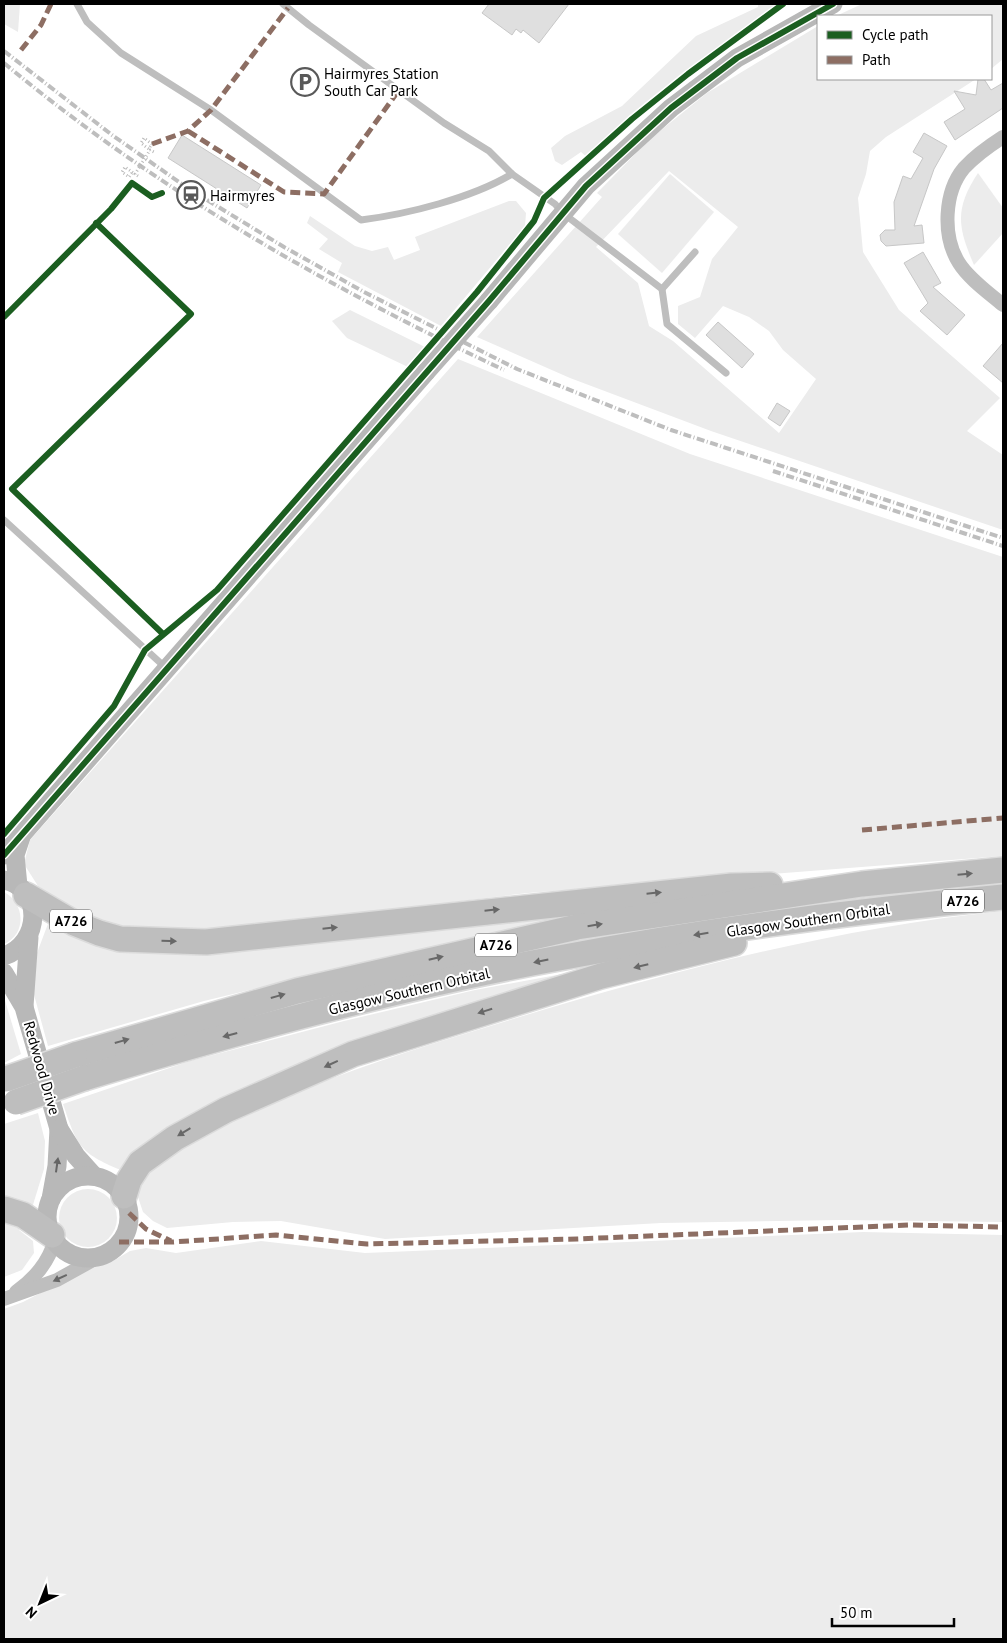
<svg xmlns="http://www.w3.org/2000/svg" width="1007" height="1643" font-family="'PT Sans',sans-serif">
  <style>
    .green { fill: #ececec; fill-rule: evenodd }
    .building { fill: #dfdfdf; stroke: #c7c7c7 }
    .lines { fill: none; stroke-linecap: round; stroke-linejoin: round }
    .highway-casing { stroke: #dbdbdb; stroke-width: 28 }
    .path { stroke: #b9b9b9; stroke-width: 3; stroke-dasharray: 1 2.5; stroke-linecap: butt }
    .lane { stroke: #bebebe; stroke-width: 7 }
    .street { stroke: #bebebe; stroke-width: 14 }
    .secondary { stroke: #b8b8b8; stroke-width: 19 }
    .highway { stroke: #bebebe; stroke-width: 25 }
    .rail { stroke: #bebebe; stroke-width: 4; stroke-dasharray: 8 2.5 1 2.5; stroke-linecap: butt }
    .highway-bridge-casing { stroke: #dbdbdb; stroke-width: 28; stroke-linecap: butt }
    .path-bridge { stroke: #b9b9b9; stroke-width: 3; stroke-dasharray: 1 2.5; stroke-linecap: butt }
    .secondary-bridge { stroke: #b8b8b8; stroke-width: 19 }
    .highway-bridge { stroke: #bebebe; stroke-width: 25 }
    .quiet { stroke: #8d6e63; stroke-width: 5; stroke-dasharray: 10 5; stroke-linecap: butt }
    .cycleway-casing { stroke: #fff; stroke-width: 9 }
    .cycleway { stroke: #1b5e20; stroke-width: 6 }
    .oneway { fill: #686868 }
    .oneway2 { fill: #656565 }
    .labels { text-anchor: middle; dominant-baseline: central; stroke-width: 4; stroke-linejoin: round; paint-order: stroke }
    .shield { fill: #fff; stroke: #4c4c4c; stroke-width: 1 }
    .shield-label { font-size: 14px; font-weight: bold; fill: #000 }
    .poi-label { font-size: 15px; fill: #000; stroke: #fff; text-anchor: start }
    .street-label { font-size: 15px; fill: #000; stroke: #fff }
  </style>
  <rect width="100%" height="100%" fill="#fff"/>
  <!-- green -->
  <g class="green">
    <polygon points="4,4 20,4 18,32 4,24"/>
    <polygon points="758,4 779,4 640,108 619,127 590,160 581,152 562,165 555,161 551,148 565,136 622,106 696,36 758,7"/>
    <polygon points="862,4 1003,4 1003,59 991,69 991,16 836,16"/>
    <path d="M818,26v53h158l-90,58 -16,14 -4,23 -8,24 5,54 36,58 101,88 -33,33 36,24v75l-292,-99 -141,-53 -93,-41 125,-140 -5,-4 53,-54 57,-46zM669,171l69,56 -26,32 -12,38 -22,9v18l17,14 28,-32 26,11 20,14 14,19 33,29 -37,54 -106,-92 -24,-15 -11,-43 -42,-36z"/>
    <path d="M978,173l25,35v25l-29,32c-17,-39 -19,-57 4,-92z"/>
    <polygon points="670,174 714,212 662,273 618,234"/>
    <polygon points="509,201 516,201 526,213 525,226 441,326 338,272 342,263 319,249 328,239 307,223 310,216 355,246 372,251 388,247 394,260 420,250 415,237"/>
    <polygon points="350,310 425,347 408,367 347,338 332,321"/>
    <polygon points="458,359 690,454 1003,557 1003,856 528,893 233,928 163,932 105,924 61,901 38,886 24,864 30,840"/>
    <path d="M4,892c21,11 23,42 0,52z"/>
    <polygon points="624,909 405,953 204,1001 48,1046 33,991 37,953 49,921 97,939"/>
    <path d="M1003,911v311l-162,-2 -180,3 -276,16 -104,-18 -48,1 -66,6 -14,-7 -10,-9 -7,-21v-9c10,-9 20,-20 31,-27 15,-10 33,-17 49,-26 79,-40 160,-68 245,-94 176,-55 358,-105 542,-124z"/>
    <path d="M633,961l-175,51 -337,158c-42,-17 -44,-25 -58,-66l127,-43 154,-40 131,-31z"/>
    <polygon points="4,997 21,1054 4,1063"/>
    <polygon points="38,1113 45,1141 44,1169 32,1208 4,1199 4,1124"/>
    <circle cx="88" cy="1218" r="29"/>
    <polygon points="4,1219 21,1225 19,1230 33,1241 34,1253 22,1270 4,1277"/>
    <polygon points="863,1232 1003,1235 1003,1639 4,1639 4,1309 23,1302 83,1271 113,1261 130,1251 146,1248 176,1253 261,1241 365,1253"/>
  </g>
  <!-- building -->
  <g class="building">
    <polygon points="489,4 569,4 539,43 523,30 521,33 516,29 512,35 482,13"/>
    <polygon points="978,79 984,79 991,90 1003,83 1003,108 955,140 944,122 965,109 954,91 976,95"/>
    <polygon points="924,133 947,146 934,169 914,226 922,225 924,243 886,246 881,241 880,235 885,230 895,230 894,202 903,176 911,179 923,158 913,152"/>
    <polygon points="182,135 261,185 247,208 168,158"/>
    <polygon points="923,252 941,283 933,287 965,315 947,335 920,311 928,303 904,263"/>
    <polygon points="718,322 754,354 742,368 706,335"/>
    <polygon points="1003,343 1003,383 983,366"/>
    <polygon points="777,403 790,411 780,426 768,418"/>
  </g>
  <g class="lines">
    <defs>
      <g id="highway">
        <polyline points="26,895 74,923 99,933 120,939 206,942 732,886 770,885"/>
        <polyline points="75,1055 297,991 577,927 862,884 1003,870"/>
        <path d="M84,1078c156,-47 315,-91 475,-120 147,-28 296,-47 444,-61"/>
        <polyline points="124,1196 129,1180 140,1163 175,1138 226,1110 353,1054 601,976 734,943"/>
        <polyline points="4,1209 23,1215 52,1235"/>
      </g>
    </defs>
    <!-- highway casing -->
    <use href="#highway" class="highway-casing"/>
    <!-- path -->
    <g class="path">
      <polyline points="150,147 152,144 144,138 141,143 150,150"/>
      <polyline points="132,173 129,177 122,172 125,167 135,174"/>
    </g>
    <!-- lane -->
    <g class="lane">
      <path d="M77,4l10,18 34,31 90,57 150,110c47,-6 111,-22 151,-46"/>
      <polyline points="283,4 309,25 444,123 489,151 512,174 555,204 564,214 662,289 667,324 726,373"/>
      <polyline points="662,289 695,252"/>
      <polyline points="4,520 166,668"/>
    </g>
    <!-- street -->
    <g class="street">
      <path d="M1003,137c-14,9 -28,19 -39,31 -20,24 -22,68 -5,95 10,16 30,30 44,42"/>
      <path d="M16,1292c19,-14 32,-29 39,-52"/>
      <polyline points="4,1299 57,1280 102,1255"/>
    </g>
    <!-- secondary -->
    <g class="secondary">
      <polyline points="489,301 586,186 671,108 737,58 833,4"/>
      <polyline points="4,855 426,372"/>
      <path d="M4,880c40,8 37,64 0,76"/>
      <polyline points="18,886 15,855 21,837"/>
      <polyline points="4,973 24,1007 59,1129 57,1166 51,1199"/>
      <polyline points="24,1006 29,937"/>
      <polyline points="59,1129 76,1156 94,1176"/>
      <circle cx="88" cy="1217" r="41"/>
    </g>
    <!-- highway -->
    <use href="#highway" class="highway"/>
    <!-- rail -->
    <g class="rail">
      <polyline points="4,51 112,135 189,189 284,247 364,292 517,369 671,430 1003,538"/>
      <path d="M4,63c151,126 322,223 500,307"/>
      <polyline points="773,471 1003,546"/>
    </g>
    <defs>
      <g id="highway-bridge">
        <polyline points="6,1079 75,1055"/>
        <polyline points="16,1102 84,1078"/>
      </g>
    </defs>
    <!-- highway-bridge casing -->
    <use href="#highway-bridge" class="highway-bridge-casing"/>
    <!-- path-bridge -->
    <polyline class="path-bridge" points="138,176 135,174 150,150 154,152"/>
    <!-- secondary-bridge -->
    <polyline class="secondary-bridge" points="426,372 489,301"/>
    <!-- highway-bridge -->
    <use href="#highway-bridge" class="highway-bridge"/>
    <!-- quiet -->
    <g class="quiet">
      <polyline points="21,50 41,25 51,4"/>
      <polyline points="188,131 284,192 324,194 399,90"/>
      <polyline points="152,144 188,131 211,110 288,8"/>
      <polyline points="862,830 1003,818"/>
      <polyline points="129,1213 146,1229 171,1241"/>
      <polyline points="119,1242 173,1242 276,1235 367,1244 577,1239 910,1225 1003,1227"/>
    </g>
    <defs>
      <g id="cycleway">
        <polyline points="96,223 191,314 12,489 163,634"/>
        <polyline points="4,317 111,209 132,183 152,197 162,193"/>
        <polyline points="4,834 114,706 145,650 217,590 477,292 534,221 544,198 632,119 688,74 783,4"/>
        <polyline points="4,855 489,301 586,186 671,108 737,58 833,4"/>
      </g>
    </defs>
    <!-- cycleway casing -->
    <use href="#cycleway" class="cycleway-casing"/>
    <!-- cycleway -->
    <use href="#cycleway" class="cycleway"/>
  </g>
  <!-- one-way arrows -->
  <defs><path id="oneway-solid" d="M-6-.8H1V-3.2L6.5 0L1 3.2V.8H-6Z" transform="scale(1.25)"/></defs>
  <g class="oneway">
    <use href="#oneway-solid" transform="translate(965 874) rotate(-5)"/>
    <use href="#oneway-solid" transform="translate(654 893) rotate(-6)"/>
    <use href="#oneway-solid" transform="translate(492 910) rotate(-6)"/>
    <use href="#oneway-solid" transform="translate(595 925) rotate(-9)"/>
    <use href="#oneway-solid" transform="translate(330 928) rotate(-6)"/>
    <use href="#oneway-solid" transform="translate(701 934) rotate(171)"/>
    <use href="#oneway-solid" transform="translate(169 941) rotate(2)"/>
    <use href="#oneway-solid" transform="translate(436 958) rotate(-13)"/>
    <use href="#oneway-solid" transform="translate(541 961) rotate(168)"/>
    <use href="#oneway-solid" transform="translate(641 966) rotate(166)"/>
    <use href="#oneway-solid" transform="translate(278 996) rotate(-16)"/>
    <use href="#oneway-solid" transform="translate(485 1011) rotate(163)"/>
    <use href="#oneway-solid" transform="translate(230 1035) rotate(165)"/>
    <use href="#oneway-solid" transform="translate(122 1041) rotate(-16)"/>
    <use href="#oneway-solid" transform="translate(331 1064) rotate(155)"/>
    <use href="#oneway-solid" transform="translate(184 1132) rotate(149)"/>
    <use href="#oneway-solid" transform="translate(60 1278) rotate(155)"/>
  </g>
  <use class="oneway2" href="#oneway-solid" transform="translate(57 1165) rotate(-82)"/>
  <!-- icons -->
  <defs>
    <symbol id="parking-ring" viewBox="-11 -11 22 22"><circle r="9.5" fill="#fff" stroke="#595959" stroke-width="1.5"/><path d="M-3.5-5.5H1a3.5 3.5 0 0 1 0 7H-1V5.5H-3.5ZM-1-3.4V-.6H.8a1.4 1.4 0 0 0 0-2.8Z" fill="#595959"/></symbol>
    <symbol id="station-ring" viewBox="-11 -11 22 22"><circle r="9.5" fill="#fff" stroke="#595959" stroke-width="1.5"/><path d="M-3-6H3Q5-6 5-4V2Q5 4 3 4L4.5 6H3L1.5 4h-3L-3 6H-4.5L-3 4Q-5 4-5 2V-4Q-5-6-3-6ZM-3.5-4v3h7v-3ZM-3.5 1v1.5H-2V1ZM2 1v1.5H3.5V1Z" fill="#595959"/></symbol>
  </defs>
  <g fill-rule="evenodd">
    <use href="#parking-ring" x="289" y="66" width="32" height="32"/>
    <use href="#station-ring" x="175" y="179" width="32" height="32"/>
  </g>
  <g class="labels">
    <!-- shield labels -->
    <g class="shield">
      <rect x="942" y="889.5" width="42" height="23" rx="4"/>
      <rect x="50" y="909.5" width="42" height="23" rx="4"/>
      <rect x="475" y="933.5" width="42" height="23" rx="4"/>
    </g>
    <g class="shield-label">
      <text x="963" y="901">A726</text>
      <text x="71" y="921">A726</text>
      <text x="496" y="945">A726</text>
    </g>
    <!-- poi labels -->
    <g class="poi-label">
      <text x="324" y="73">Hairmyres Station<tspan x="324" dy="17">South Car Park</tspan></text>
      <text x="210" y="195">Hairmyres</text>
    </g>
    <!-- street labels -->
    <g class="street-label">
      <text transform="translate(808 920) rotate(-8)">Glasgow Southern Orbital</text>
      <text transform="translate(409 991) rotate(-13)">Glasgow Southern Orbital</text>
      <text transform="translate(42 1068) rotate(74)">Redwood Drive</text>
    </g>
  </g>
  <!-- border -->
  <rect width="1007" height="1643" fill="none" stroke="#000000" stroke-width="10"/>
  <!-- legend -->
  <rect x="817" y="15" width="175" height="65" fill="#ffffff" stroke="#999999"/>
  <rect x="827" y="31" width="25" height="8" fill="#1b5e20" stroke="#999999"/>
  <text x="862" y="40" font-size="15" fill="#000000">Cycle path</text>
  <rect x="827" y="56" width="25" height="8" fill="#8d6e63" stroke="#999999"/>
  <text x="862" y="65" font-size="15" fill="#000000">Path</text>
  <!-- north arrow -->
  <g transform="translate(40 1603) rotate(223)" stroke="#ffffff" stroke-width="4" paint-order="stroke">
  <path d="M0-4L9 19L0 12L-9 19Z" fill="#000000"/>
  <text y="-8" font-size="14" font-weight="bold" text-anchor="middle" fill="#000000">N</text>
  </g>
  <!-- scale -->
  <path d="M832 1618v8h122v-8" fill="none" stroke="#000000" stroke-width="2.5"/>
  <text x="840" y="1618" font-size="15" fill="#000000" stroke="#ffffff" stroke-width="4" paint-order="stroke">50 m</text>
</svg>
